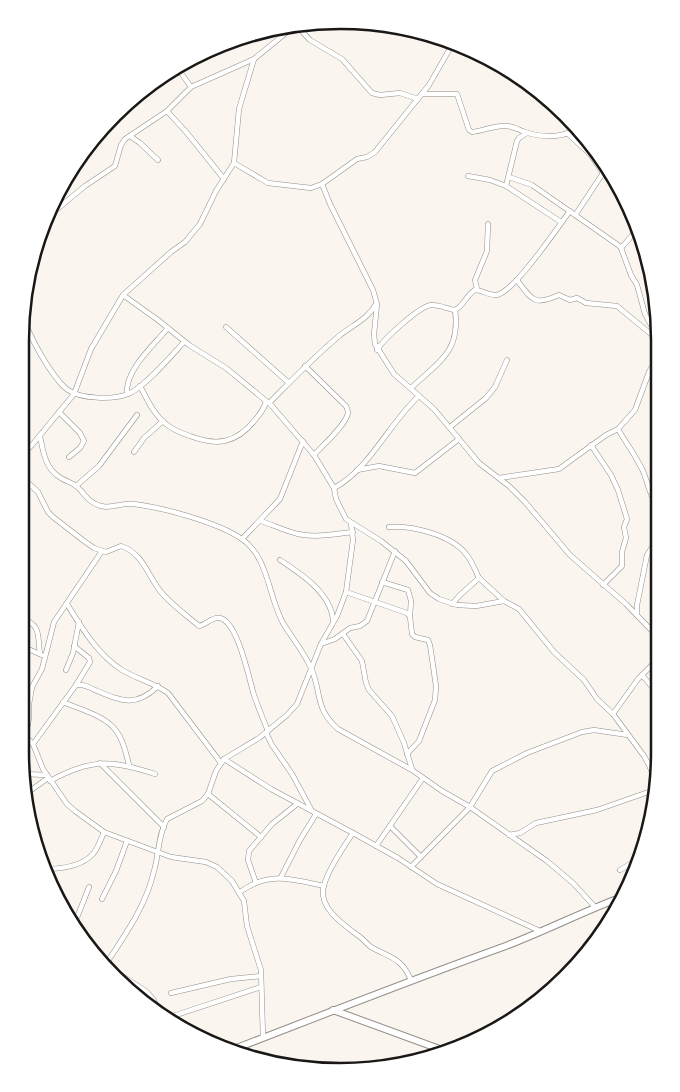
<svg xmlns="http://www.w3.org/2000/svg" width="680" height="1092" font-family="'Varela Round',sans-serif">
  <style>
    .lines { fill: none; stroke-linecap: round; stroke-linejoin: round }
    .street-casing { stroke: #938e88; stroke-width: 5.5 }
    .secondary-casing { stroke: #938e88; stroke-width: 8 }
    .street { stroke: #fff; stroke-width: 4.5 }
    .secondary { stroke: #fff; stroke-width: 6 }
    .rim { fill: none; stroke: #1a1816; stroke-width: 2.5 }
  </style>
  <rect width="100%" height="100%" fill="#fbf5ef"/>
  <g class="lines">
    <defs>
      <g id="street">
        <polyline points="296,25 310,40 342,59 372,93 380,95 400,93 418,99"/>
        <polyline points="176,66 191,87"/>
        <path d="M423,94h34l12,36 3,2c12,-1 22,-7 34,-6 7,0 13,4 19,6 18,6 36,6 52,-3"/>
        <polyline points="167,111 187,133 224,179"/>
        <polyline points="568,134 590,154 603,173 619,185"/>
        <polyline points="130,136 140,143 158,160"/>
        <polyline points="234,163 268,183 311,188 322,184 357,159 367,157 375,152 429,85 452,45"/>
        <polyline points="468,176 490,180 506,186 561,222"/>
        <polyline points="509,177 532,185 618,245 621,248 631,275 637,285 645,314 659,340"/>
        <polyline points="322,184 330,204 373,290 377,304 374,334 375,344 394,374 434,409 479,463 509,486 525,502 570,555 626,604 658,637"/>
        <polyline points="506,186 517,141 519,138 527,133"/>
        <polyline points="576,214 603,173"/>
        <polyline points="44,220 85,186 115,166 121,145 125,139 167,111 191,87 254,59 298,23"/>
        <polyline points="621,248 636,231"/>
        <path d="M517,280c16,21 17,26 42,15l11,5 7,-2 9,5 31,3 41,34"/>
        <polyline points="477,289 475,280 487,251 488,224"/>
        <polyline points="123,295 158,320 189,345 226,368 271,405 314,455 334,488 336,499 346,519 381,541 406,561 430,593 439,599 457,605 476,606 504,601 519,609 554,652 584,680 597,699 613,714 644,756 650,767 657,788"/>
        <path d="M23,315c5,20 29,63 45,75 13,9 45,10 60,4 16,-6 44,-39 56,-52"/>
        <polyline points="226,327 289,383"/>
        <path d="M377,350c6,-10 43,-45 55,-45 8,0 16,4 23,5 9,-4 11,-15 20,-20 7,0 15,6 22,5 18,-4 60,-67 73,-84"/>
        <path d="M305,366l41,40c1,2 2,4 2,7 -2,12 -26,33 -34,42"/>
        <path d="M140,386c7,13 14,29 26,38 7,6 15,9 24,12 26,10 46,8 65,-16 5,-6 10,-12 11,-19"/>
        <path d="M411,388c26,-25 50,-35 44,-78"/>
        <path d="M127,394c-2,-24 26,-48 41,-66"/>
        <path d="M269,403c23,-23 45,-46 70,-67 12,-10 29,-17 37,-32"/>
        <polyline points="59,412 80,433 84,441 80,448 69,457"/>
        <polyline points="450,427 486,398 495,387 507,360"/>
        <path d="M618,429c8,14 18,27 25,42 5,12 6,23 14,34"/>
        <path d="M40,436c3,15 5,31 18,40 5,4 12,6 17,9 9,7 13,18 26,21 12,3 22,-4 33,-2 30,4 83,18 108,35 27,19 26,57 41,84 9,15 21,29 28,45 11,24 3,40 27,61l74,41 30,21 28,16 77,54 26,22 22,24"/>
        <polyline points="591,445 611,475 618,490 627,519 624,527 626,538 622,552 622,566 603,585"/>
        <polyline points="134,452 144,438 163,421"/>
        <polyline points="22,455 32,445 74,394 91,349 123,295 171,252 185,242 200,224 216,191 234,163 239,109 254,59"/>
        <polyline points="357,470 379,466 415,473 459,439"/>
        <path d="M22,477l16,15 10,20 5,5 31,24 10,7 12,4 15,-6c22,7 27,30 40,46 11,13 25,23 38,34 7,-1 14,-10 21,-8 18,4 29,61 34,77 4,12 9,24 14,36"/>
        <polyline points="499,478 559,469 606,435 618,429 635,410 649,372 659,355"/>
        <polyline points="76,486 99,466 137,415"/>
        <path d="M334,488c36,-19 55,-65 85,-92"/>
        <polyline points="658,513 657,505 659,484"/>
        <path d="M261,521c12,4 24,10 37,13 18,4 37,0 55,-2"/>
        <path d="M389,527c23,-2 62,8 77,27 6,7 9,16 13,24l-19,17 -8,9"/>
        <polyline points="242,539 280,499 303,441"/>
        <polyline points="21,546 27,500 25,481"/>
        <path d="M280,560c20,13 51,33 53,60"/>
        <polyline points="479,578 504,601"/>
        <polyline points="382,582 408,590 411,601 410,615"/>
        <polyline points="346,592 407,613 410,617 412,634 415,637 428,640 430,645 436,686 435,700 419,741 407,754"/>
        <path d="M67,604c14,23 31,51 55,66 15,9 32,13 46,23l53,70"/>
        <polyline points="637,615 637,605 647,555 658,538"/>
        <path d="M21,617c21,10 16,16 19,37"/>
        <polyline points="343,634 362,661 366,683 369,690 392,716 404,743 412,769"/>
        <polyline points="321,644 335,639 350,628 360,626 367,621 395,551"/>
        <polyline points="21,646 42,655"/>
        <polyline points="74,646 89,658 90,662 76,685"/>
        <polyline points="66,670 73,653 79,622"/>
        <polyline points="642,675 658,694"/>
        <path d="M63,702c16,7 44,14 54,30 7,9 9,22 12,33"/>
        <polyline points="613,714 638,679 658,659"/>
        <polyline points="266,733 272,745 292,774 312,811"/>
        <polyline points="20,736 28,739 33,744 43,769 67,804 75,811 104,832 171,857 206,862 217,867 232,881 244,901 247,926 261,970 263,1038"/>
        <polyline points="25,738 29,719 29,704 32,687 42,669 54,622 102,551"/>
        <path d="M33,744l43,-59c7,-1 13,2 19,5 26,11 41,18 63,-4"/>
        <polyline points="224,759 271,789 353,833 398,858 437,884 540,931"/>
        <polyline points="100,763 164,827"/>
        <polyline points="650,767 657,771"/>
        <polyline points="24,774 47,775"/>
        <path d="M50,781c42,-23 61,-21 105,-7"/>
        <polyline points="27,793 48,778"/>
        <polyline points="208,794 261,837"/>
        <polyline points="390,826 421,857"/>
        <path d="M353,833c-9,13 -28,41 -30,57 -2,21 23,36 37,47 4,3 7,7 11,10 19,11 30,10 40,33"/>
        <polyline points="509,835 520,833 536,823 597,810 657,789"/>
        <polyline points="376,846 423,778"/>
        <polyline points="411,867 470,807 492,771 527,753 582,732 594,730 628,735"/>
        <path d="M44,869c16,0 37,-2 49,-15 5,-6 8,-15 11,-22"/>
        <polyline points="620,870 640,858"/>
        <polyline points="281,877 300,840 316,814"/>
        <polyline points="256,883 248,860 249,851 272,824 297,804"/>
        <path d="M240,892c29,-21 52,-13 84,-6"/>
        <polyline points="102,899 116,871 127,841"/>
        <polyline points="72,925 78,915 89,887"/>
        <path d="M106,964c19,-29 40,-58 48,-93 5,-17 4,-36 13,-52l35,-18 6,-7 8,-23 8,-12 35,-21 28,-23 10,-11 24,-60 16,-28 9,-24 7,-52 -2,-17"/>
        <polyline points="110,968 147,992 153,999 161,1014"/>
        <polyline points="171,993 231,979 261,976"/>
        <polyline points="167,1018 261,987"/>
      </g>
      <g id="secondary">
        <polyline points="333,1010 445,1051"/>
        <path d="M229,1051c91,-35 182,-71 274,-104 40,-15 79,-35 119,-50"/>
      </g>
    </defs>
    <!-- street casing -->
    <use href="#street" class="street-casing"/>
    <!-- secondary casing -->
    <use href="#secondary" class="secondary-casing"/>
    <!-- street -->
    <use href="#street" class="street"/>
    <!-- secondary -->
    <use href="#secondary" class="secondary"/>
  </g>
  <!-- crop -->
  <path d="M0 0H680V1092H0ZM340 29H340A311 311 0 0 1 651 340V752A311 311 0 0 1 340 1063H340A311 311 0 0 1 29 752V340A311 311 0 0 1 340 29Z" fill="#fff" fill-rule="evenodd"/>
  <path class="rim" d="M340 29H340A311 311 0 0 1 651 340V752A311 311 0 0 1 340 1063H340A311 311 0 0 1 29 752V340A311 311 0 0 1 340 29Z"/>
</svg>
